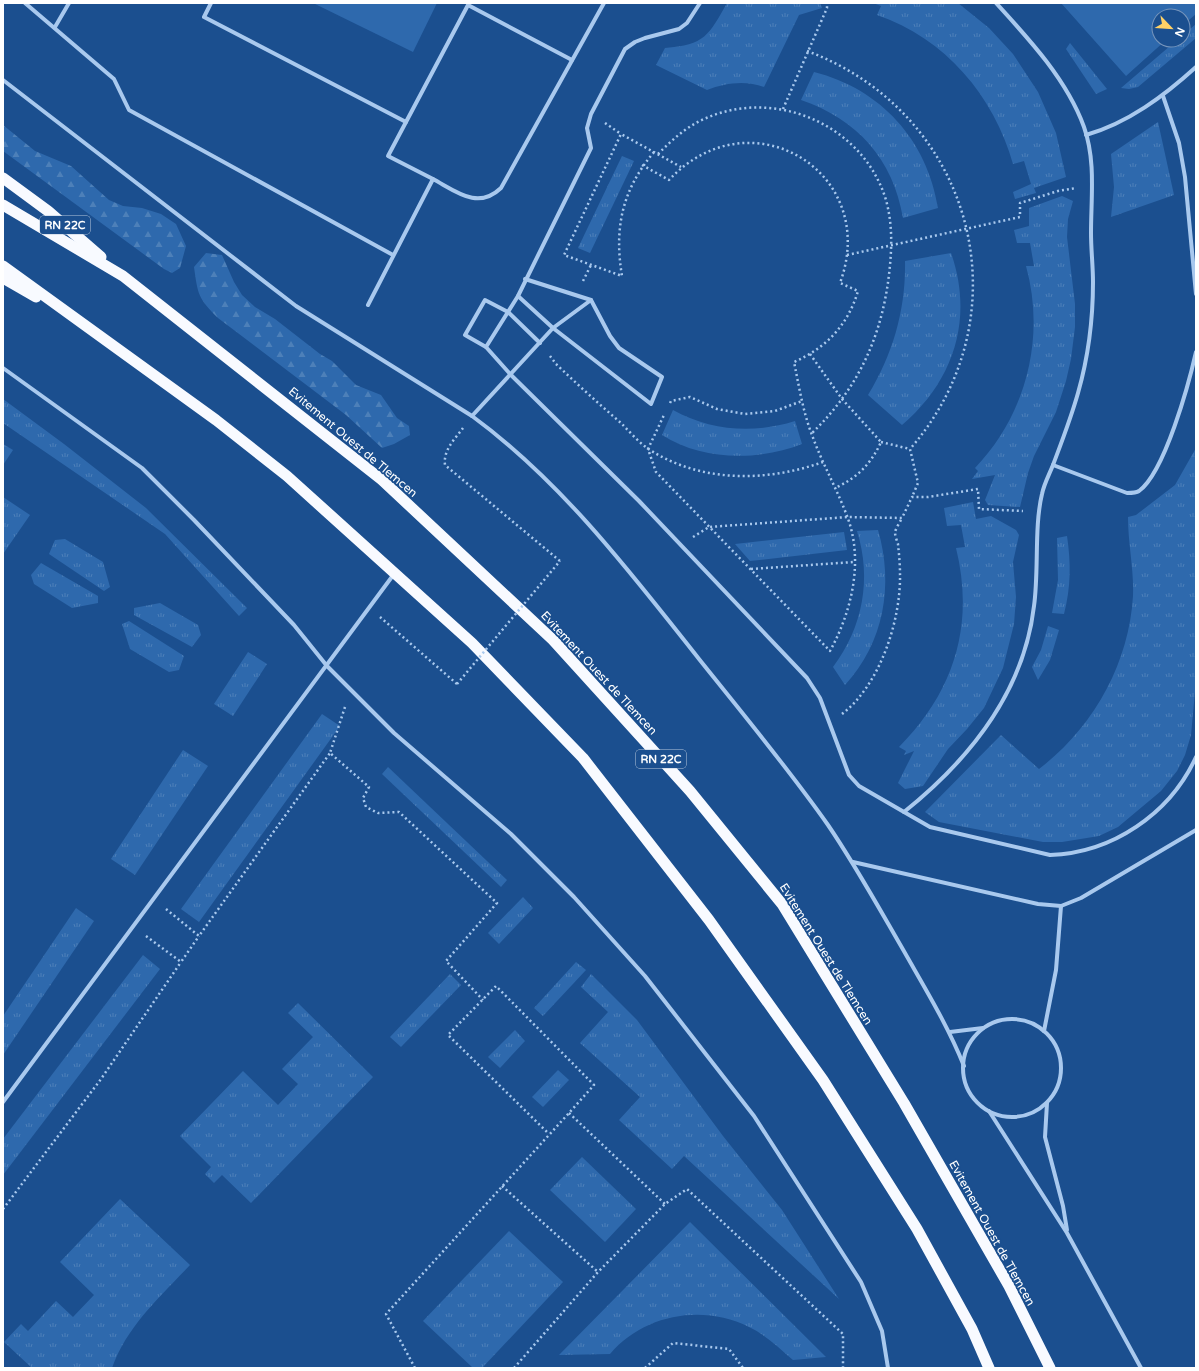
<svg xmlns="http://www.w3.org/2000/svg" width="1199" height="1371" font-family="'Varela Round',sans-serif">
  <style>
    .grass { fill: url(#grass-tufts) }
    .forest { fill: url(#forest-firs) }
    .pitch { fill: #2e69ad }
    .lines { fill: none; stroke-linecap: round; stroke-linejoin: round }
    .path { stroke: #a9c9ee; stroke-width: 2.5; stroke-dasharray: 2 3; stroke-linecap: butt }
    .minor { stroke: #a9c9ee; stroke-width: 4 }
    .trunk { stroke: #f8faff; stroke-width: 11 }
    .path-bridge { stroke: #a9c9ee; stroke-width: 2.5; stroke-dasharray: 2 3; stroke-linecap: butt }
    .labels { text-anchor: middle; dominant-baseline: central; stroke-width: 3.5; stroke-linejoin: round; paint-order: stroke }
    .shield { fill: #1b4f8f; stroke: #bbcadd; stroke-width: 1 }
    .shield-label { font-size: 11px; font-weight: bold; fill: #fff }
    .street-label { font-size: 12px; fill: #fff; stroke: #1b4f8f }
  </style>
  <defs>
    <pattern id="grass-tufts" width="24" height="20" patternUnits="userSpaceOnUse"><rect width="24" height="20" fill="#2e69ad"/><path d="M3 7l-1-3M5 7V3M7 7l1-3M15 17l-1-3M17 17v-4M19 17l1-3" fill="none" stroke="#4d80b9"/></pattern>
    <pattern id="forest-firs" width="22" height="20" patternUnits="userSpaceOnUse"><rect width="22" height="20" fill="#2e69ad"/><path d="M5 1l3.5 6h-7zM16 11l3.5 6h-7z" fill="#4d80b9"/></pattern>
  </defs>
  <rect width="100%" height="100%" fill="#1b4f8f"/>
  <!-- grass -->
  <g class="grass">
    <path d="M727,3h93l2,5 -23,7 -35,72c-19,-7 -39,-4 -57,3l-51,-25 9,-17c40,-3 44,-13 62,-45z"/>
    <path d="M873,3h85l31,25 24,26 25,38 18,41 10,44 -32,11 2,5 -21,6 -2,-7 18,-8 -7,-23 -11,3c-19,-68 -68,-126 -136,-149l4,-9z"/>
    <polygon points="1196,24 1196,38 1138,87 1129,89 1121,88 1177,40 1183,40 1183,35"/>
    <polygon points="1070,43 1107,89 1096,94 1066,49"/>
    <path d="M814,72c67,17 113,68 124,136l-35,10c-10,-59 -46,-99 -102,-118z"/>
    <polygon points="1158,122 1174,195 1111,217 1114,187 1111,154"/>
    <polygon points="622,156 634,161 590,253 578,248"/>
    <path d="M1062,196l11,5 -5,18 -1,18 8,67v23l-4,32 -5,22 -10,31 -22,44 -6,17 -8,34 -32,-2 -3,-5 10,-25 -23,4 6,-8 -3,-3c51,-53 71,-130 51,-202h8l-4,-23h-13l-3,-13 15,-4v-18z"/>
    <path d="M951,253c23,65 3,128 -49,172l-34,-30c25,-41 38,-86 37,-134z"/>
    <polygon points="3,399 64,444 146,508 247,608 239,616 165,534 3,423"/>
    <path d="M673,410c38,21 81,24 122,11l7,23c-44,17 -99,17 -140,-9z"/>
    <polygon points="3,444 13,450 3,465"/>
    <path d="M1196,448v233l-5,54 -6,20 -8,16 -16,20 -43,36 -19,9 -37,6h-19l-104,-20 -14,-10 76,-77 38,34c54,-41 90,-105 94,-173 1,-27 -5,-52 -5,-79l8,-2 39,-30z"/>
    <polygon points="3,497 30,515 3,554"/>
    <path d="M973,502l3,17 15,-3 25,14 3,5 -6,27 3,35 -2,27 -11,44 -19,40 -17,21 -19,20 -25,37 -18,3 -7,-6 16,-32 -10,4 2,-4 -7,-4c55,-55 76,-122 57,-199l9,-1 -4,-22 -14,1 -3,-18z"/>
    <path d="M878,530c16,55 6,113 -33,155l-12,-18c30,-40 39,-88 24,-136z"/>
    <polygon points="844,532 847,550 750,561 735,544"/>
    <path d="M1067,536c4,27 4,51 -3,78l-12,-1 6,-33 -1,-42z"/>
    <polygon points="65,539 103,562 110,587 104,591 49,554 55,540"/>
    <polygon points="41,563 98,596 98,603 72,608 34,584 31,575"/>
    <polygon points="160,603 198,625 201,635 192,647 134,615 134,608"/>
    <polygon points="129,621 184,656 179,670 169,672 130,649 122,624"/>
    <polygon points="1048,626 1059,630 1050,660 1038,680 1032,667 1041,650"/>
    <polygon points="248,652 267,664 233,716 214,704"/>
    <polygon points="322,714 340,726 199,922 181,909"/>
    <polygon points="183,750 208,766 135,875 111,859"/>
    <polygon points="388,767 507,880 501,887 382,774"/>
    <polygon points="523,897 533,908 499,944 488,933"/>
    <polygon points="76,908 94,921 3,1055 3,1016"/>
    <polygon points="143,955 160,969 3,1175 3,1139"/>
    <polygon points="576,962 586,970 543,1016 534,1008"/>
    <polygon points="450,974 461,985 401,1047 390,1037"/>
    <polygon points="591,974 637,1020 723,1136 782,1210 839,1299 684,1156 672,1169 619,1120 640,1097 580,1043 608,1012 581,987"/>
    <polygon points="298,1003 373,1077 251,1203 222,1175 214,1183 205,1174 211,1167 180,1136 243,1071 278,1105 298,1084 282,1069 313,1037 288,1013"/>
    <polygon points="515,1030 525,1041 500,1068 488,1057"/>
    <polygon points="558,1070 569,1080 543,1107 532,1097"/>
    <polygon points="582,1157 636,1209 605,1242 550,1190"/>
    <path d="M120,1199l70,66c-30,32 -63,61 -78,103h-80l-28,-26 17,-18 7,7 28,-30 17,16 21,-22 -34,-33z"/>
    <path d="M690,1222l136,135 -33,3c-14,-12 -27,-25 -44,-33 -46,-23 -105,-13 -139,27l-51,1z"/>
    <polygon points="509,1231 563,1282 482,1368 473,1368 423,1321"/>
  </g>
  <!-- forest -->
  <g class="forest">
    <polygon points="3,125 35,151 71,166 109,200 123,206 142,208 161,214 176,224 186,246 180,268 172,273 164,269 3,151"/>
    <path d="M206,253l16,2 12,27 8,13 13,12 20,12 45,35 12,7 24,24 25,10 16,23 12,8 1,9 -16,9 -12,4 -36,-33 -128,-97c-20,-20 -20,-23 -24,-51z"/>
  </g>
  <!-- pitch -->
  <g class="pitch">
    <polygon points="313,3 437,3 413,52"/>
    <polygon points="1061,3 1196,3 1196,14 1183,25 1183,16 1159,16 1159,40 1166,40 1126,76"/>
  </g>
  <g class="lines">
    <!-- path -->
    <g class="path">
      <path d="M807,51c167,62 220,264 103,398"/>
      <polyline points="783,109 827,8 827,3"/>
      <polyline points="605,123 621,134"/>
      <path d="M654,152c-32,38 -40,76 -32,124l-58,-21 57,-121 60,33"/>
      <path d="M658,154c14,-14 28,-27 46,-35 70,-32 159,5 182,81 6,22 6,43 4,65 -6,67 -30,122 -79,169"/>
      <path d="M642,165l27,15c81,-87 212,-8 171,103l18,8c-10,34 -32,57 -64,71 5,24 9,50 18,73 10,28 25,54 35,81 17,44 5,95 -17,135l-174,-179 -8,-23 16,-34"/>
      <polyline points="847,255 1020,217 1020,203 1058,191 1076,188"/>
      <polyline points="583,281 591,265"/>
      <path d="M810,354l32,45 39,43c-10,22 -24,36 -46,46"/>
      <path d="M550,356l6,8c21,20 43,40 65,59 9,9 18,20 29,27 52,33 117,32 173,12"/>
      <polyline points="670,403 671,401 690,397 717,409 745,414 775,411 802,401"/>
      <path d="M463,428c-8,11 -20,22 -18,37l115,96"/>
      <polyline points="881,442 910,449 918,483 912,497"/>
      <polyline points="693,537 709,527 848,517 902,518 912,497 928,497 978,489 979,509 1023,511"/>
      <polyline points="751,569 854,562"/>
      <polyline points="380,617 457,684"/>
      <polyline points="345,707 330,753 369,787 363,798 366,807 378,813 399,812 497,903 446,961 483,1000"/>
      <path d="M842,714c38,-29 59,-94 58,-140 0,-10 -1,-20 -2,-30 -1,-3 -3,-8 -3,-12 1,-4 5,-10 7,-14"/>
      <polyline points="166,909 199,936 330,753"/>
      <polyline points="146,936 181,962 199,936"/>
      <polyline points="569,1113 665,1204"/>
      <polyline points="502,1186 598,1272"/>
      <polyline points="3,1209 101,1079 181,962"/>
      <polyline points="415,1368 386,1314 569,1113 594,1085 496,986 448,1035 549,1134"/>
      <polyline points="514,1368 598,1272 665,1204 687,1189 843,1334 843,1368"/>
      <polyline points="645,1368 673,1343 729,1349 743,1368"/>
    </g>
    <!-- minor -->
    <g class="minor">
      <polyline points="25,3 114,79 129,110 393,255"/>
      <polyline points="211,3 204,17 406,122 468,5 572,60"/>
      <path d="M700,3l-13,20 -8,6 -34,9 -10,4 -10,7 -34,65 -4,14 4,20 -73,148 -32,51 25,28 128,126 168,177 13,20 29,77 10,11 71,41 120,28c62,-2 120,-41 146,-98"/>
      <polyline points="55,27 69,3"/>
      <path d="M3,80l293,226 176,110c90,66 159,157 227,243 44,55 89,109 129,166 28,41 52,85 77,128 21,37 43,73 59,113"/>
      <polyline points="1163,96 1179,143 1185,177 1196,294"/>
      <polyline points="406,122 388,156 433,179"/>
      <path d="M1086,135c42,-12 78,-39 110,-68"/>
      <polyline points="518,296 553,328 591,300"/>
      <path d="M368,305l65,-126c24,13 45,31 68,9l103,-185"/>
      <polyline points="486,347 465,335 485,300 508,312 540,343"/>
      <polyline points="3,368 142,468 194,520 294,625 327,666 394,733 511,834 574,897 645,976 754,1116 861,1282 882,1331 888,1368"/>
      <polyline points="472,416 553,328 651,404 662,377 619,348 610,336 591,300 525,279"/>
      <path d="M1053,465l74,28c4,0 9,0 12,-2 26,-19 50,-108 57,-139"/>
      <path d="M904,812c65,-52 120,-120 130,-206 5,-35 0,-79 8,-112 2,-10 7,-19 11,-29 9,-24 18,-47 25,-72 10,-35 15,-74 15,-111 0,-16 -2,-32 -2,-49 0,-36 5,-72 -7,-106 -17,-47 -55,-88 -88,-124"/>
      <polyline points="853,862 1038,904 1061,906 1081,898 1196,830"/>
      <circle cx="1012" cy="1068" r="49"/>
      <polyline points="1044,1031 1056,970 1061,906"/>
      <polyline points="950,1032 983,1028"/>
      <polyline points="3,1102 394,574"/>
      <polyline points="1047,1103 1045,1137 1063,1206 1067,1230"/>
      <polyline points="989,1111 1067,1233 1141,1368"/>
    </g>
    <!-- trunk -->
    <g class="trunk">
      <polyline points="3,178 48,211 101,257"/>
      <polyline points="3,205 123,276 382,480 553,640 690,791 782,904 904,1103 1009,1286 1050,1368"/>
      <polyline points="3,266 216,420 287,476 472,643 583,758 709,920 823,1080 917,1229 972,1329 989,1368"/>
      <polyline points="3,278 36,297"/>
    </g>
    <!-- path-bridge -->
    <polyline class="path-bridge" points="457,684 560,561"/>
  </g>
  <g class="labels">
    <!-- shield labels -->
    <g class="shield">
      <rect x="40" y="216" width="50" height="18" rx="3"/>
      <rect x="636" y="750" width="50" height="18" rx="3"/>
    </g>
    <g class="shield-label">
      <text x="65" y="225">RN 22C</text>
      <text x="661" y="759">RN 22C</text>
    </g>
    <!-- street labels -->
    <g class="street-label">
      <text transform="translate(353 442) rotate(40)">Evitement Ouest de Tlemcen</text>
      <text transform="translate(599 673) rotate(47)">Evitement Ouest de Tlemcen</text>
      <text transform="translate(826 954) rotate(58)">Evitement Ouest de Tlemcen</text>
      <text transform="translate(992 1233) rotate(61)">Evitement Ouest de Tlemcen</text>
    </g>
  </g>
  <!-- border -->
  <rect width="1199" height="1371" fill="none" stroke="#ffffff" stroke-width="8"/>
  <!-- north arrow -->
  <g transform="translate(1171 28) rotate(115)"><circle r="19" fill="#1b4f8f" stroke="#7695bc"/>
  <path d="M0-3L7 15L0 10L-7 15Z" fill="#ffd166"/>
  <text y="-6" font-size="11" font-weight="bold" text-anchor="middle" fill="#ffffff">N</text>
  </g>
</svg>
